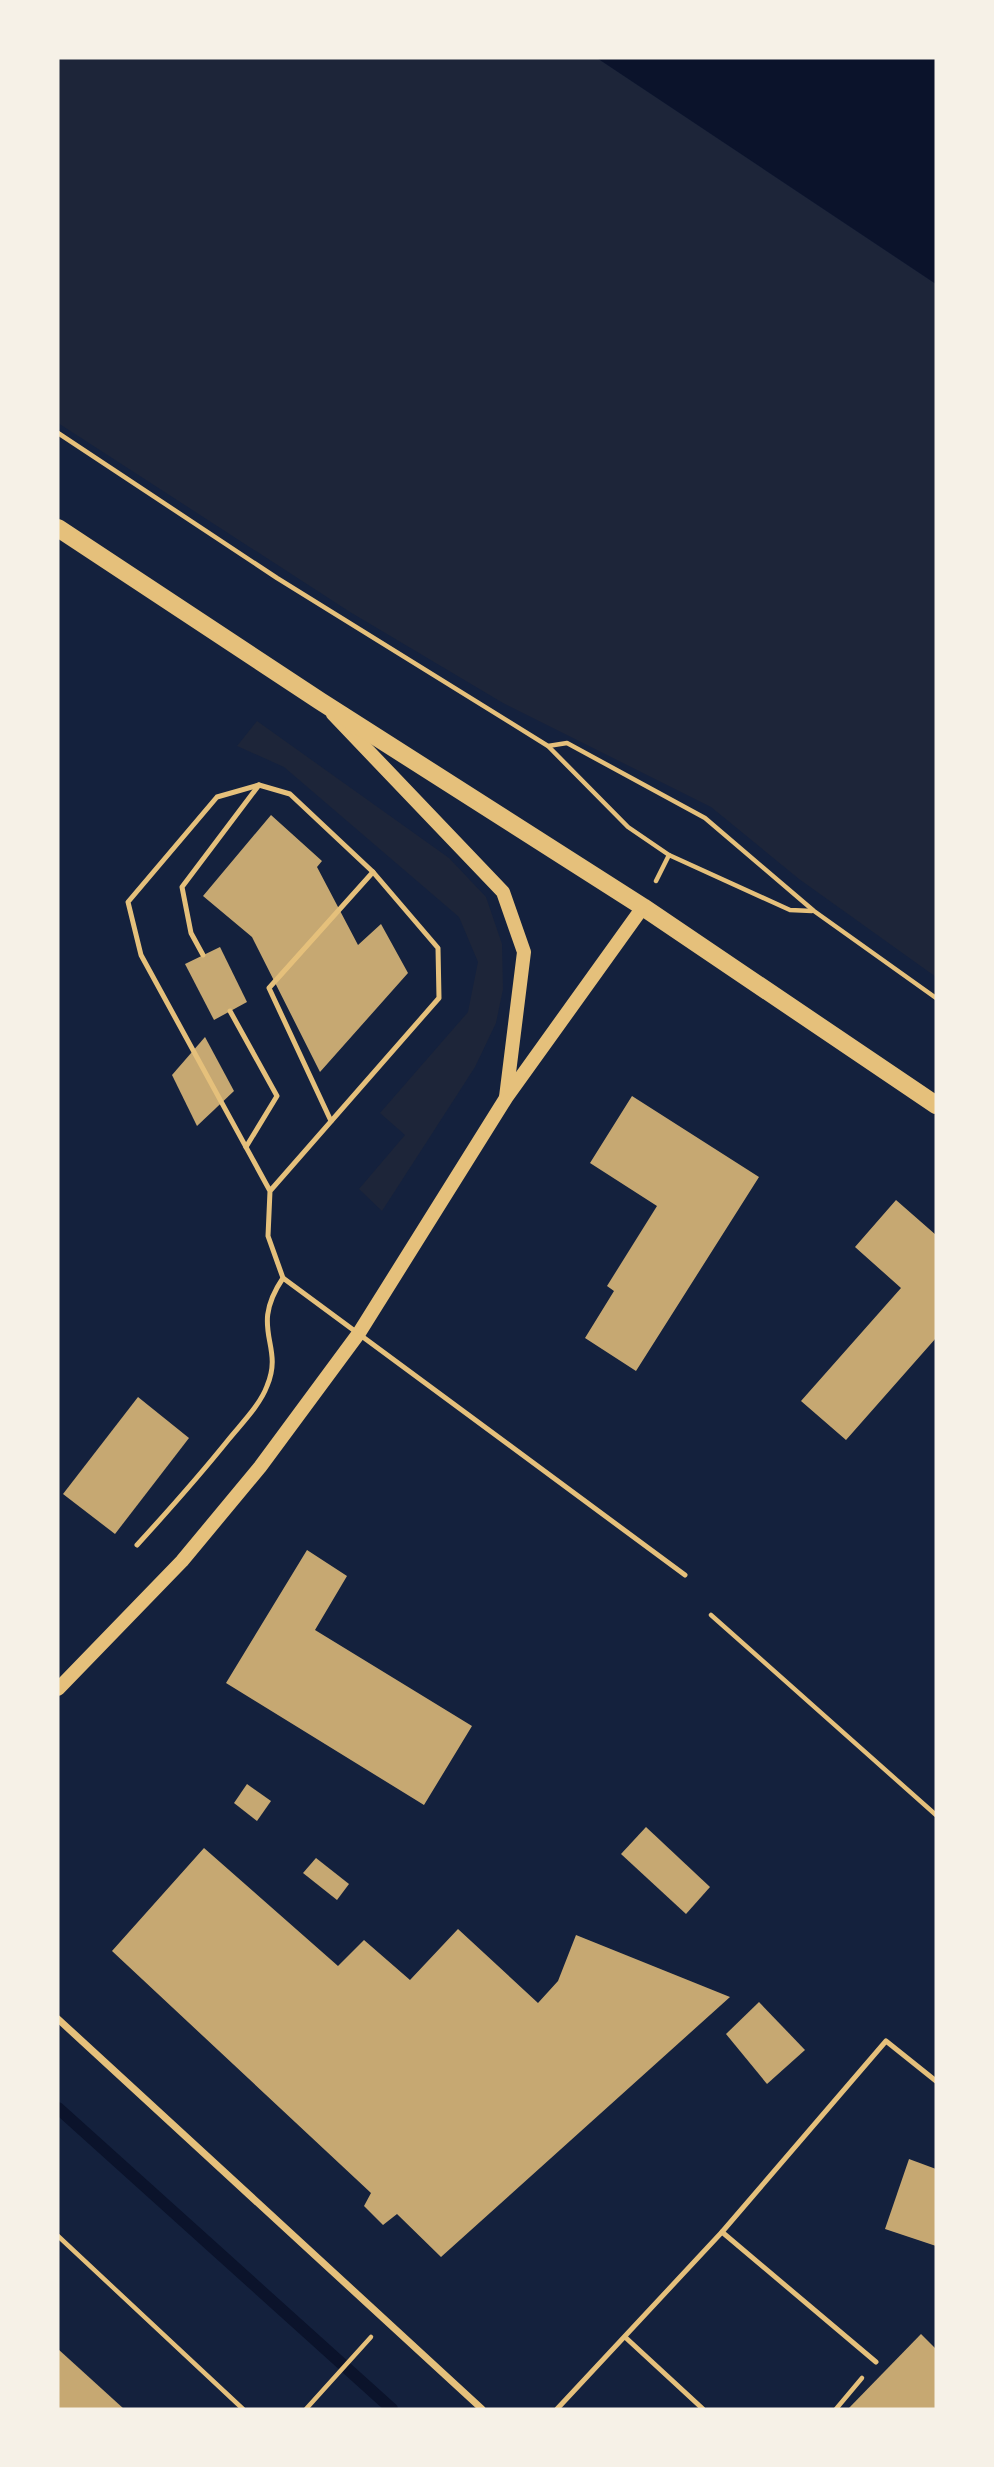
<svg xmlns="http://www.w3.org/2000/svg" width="994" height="2467" font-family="'Work Sans',sans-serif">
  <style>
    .green { fill: #1d2539 }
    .water { fill: #0b132b }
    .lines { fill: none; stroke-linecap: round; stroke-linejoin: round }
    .stream { stroke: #0b132b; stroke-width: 12 }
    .building { fill: #c6a872 }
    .path { stroke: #e5c07b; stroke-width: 4.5 }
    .service { stroke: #e5c07b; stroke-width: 5 }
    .minor { stroke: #e5c07b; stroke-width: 7 }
    .secondary { stroke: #e5c07b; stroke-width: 14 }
    .primary { stroke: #e5c07b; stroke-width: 18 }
  </style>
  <rect width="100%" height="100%" fill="#14213d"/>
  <!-- green -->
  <g class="green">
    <polygon points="58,58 597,58 936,284 936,977 799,879 711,807 503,703 350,612 58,423"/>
    <polygon points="257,721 449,858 486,897 502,944 503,989 496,1023 475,1067 382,1211 359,1189 405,1135 380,1113 468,1012 478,962 459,917 284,767 237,746"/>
  </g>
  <!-- water -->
  <polygon class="water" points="597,58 936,58 936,284"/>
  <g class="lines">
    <!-- stream -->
    <polyline class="stream" points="58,2108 392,2409"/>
  </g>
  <!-- building -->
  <g class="building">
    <polygon points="271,815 322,861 317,867 358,945 381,924 408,973 320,1072 252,937 203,896"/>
    <polygon points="220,947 247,1002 214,1020 185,964"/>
    <polygon points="205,1037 234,1091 197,1126 172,1075"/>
    <polygon points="632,1096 759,1177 636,1371 585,1338 614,1291 607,1286 657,1206 590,1163"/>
    <polygon points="896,1200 936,1235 936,1338 846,1440 801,1401 901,1288 855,1247"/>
    <polygon points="138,1397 189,1438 115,1534 63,1494"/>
    <polygon points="307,1550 347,1576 315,1630 472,1726 424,1805 226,1683"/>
    <polygon points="247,1784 271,1801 257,1821 234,1803"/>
    <polygon points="646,1827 710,1887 686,1914 621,1854"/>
    <polygon points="204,1848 338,1966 364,1940 410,1980 458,1929 538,2003 558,1981 576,1935 730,1997 441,2257 397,2214 383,2225 364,2206 371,2193 112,1951"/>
    <polygon points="316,1858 349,1884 337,1900 303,1873"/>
    <polygon points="759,2002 805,2050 767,2084 726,2034"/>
    <polygon points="909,2159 936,2169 936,2246 885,2229"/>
    <polygon points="921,2334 936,2349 936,2409 848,2409"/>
    <polygon points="58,2349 124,2409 58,2409"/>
  </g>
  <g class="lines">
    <!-- path -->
    <g class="path">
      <polyline points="58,433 277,578 548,746 567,743 705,818 814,911 936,998"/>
      <polyline points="549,747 628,827 669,855"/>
      <polyline points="656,881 669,855 790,910 812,911"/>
      <polyline points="711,1615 936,1815"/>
      <polyline points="58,2236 243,2409"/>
      <polyline points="306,2409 371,2337"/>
      <polyline points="836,2409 862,2378"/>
    </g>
    <!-- service -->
    <g class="service">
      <polyline points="203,955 191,933 182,887 259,785"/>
      <polyline points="230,1011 277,1096 246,1147"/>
      <polyline points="331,1121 269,988 373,872"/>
      <polyline points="270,1191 439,998 438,948 373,872 290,794 259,785 217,797 128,902 141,955 270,1191 268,1236 283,1278"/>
      <path d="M137,1545c32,-35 63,-70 92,-106 13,-16 31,-34 38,-53 18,-42 -19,-56 16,-108l402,297"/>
      <polyline points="722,2232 876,2362"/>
      <polyline points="625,2337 703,2409"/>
      <polyline points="557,2409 722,2232 886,2041 936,2081"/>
    </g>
    <!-- minor -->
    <polyline class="minor" points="58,2019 482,2409"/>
    <!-- secondary -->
    <g class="secondary">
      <polyline points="333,714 503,892 524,952 506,1097"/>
      <polyline points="58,1689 182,1561 260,1467 359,1333 506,1098 643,907"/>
    </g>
    <!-- primary -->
    <polyline class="primary" points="58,528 320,701 643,907 936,1105"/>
  </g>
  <!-- border -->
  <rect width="994" height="2467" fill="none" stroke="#f6f1e7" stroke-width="119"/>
</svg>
